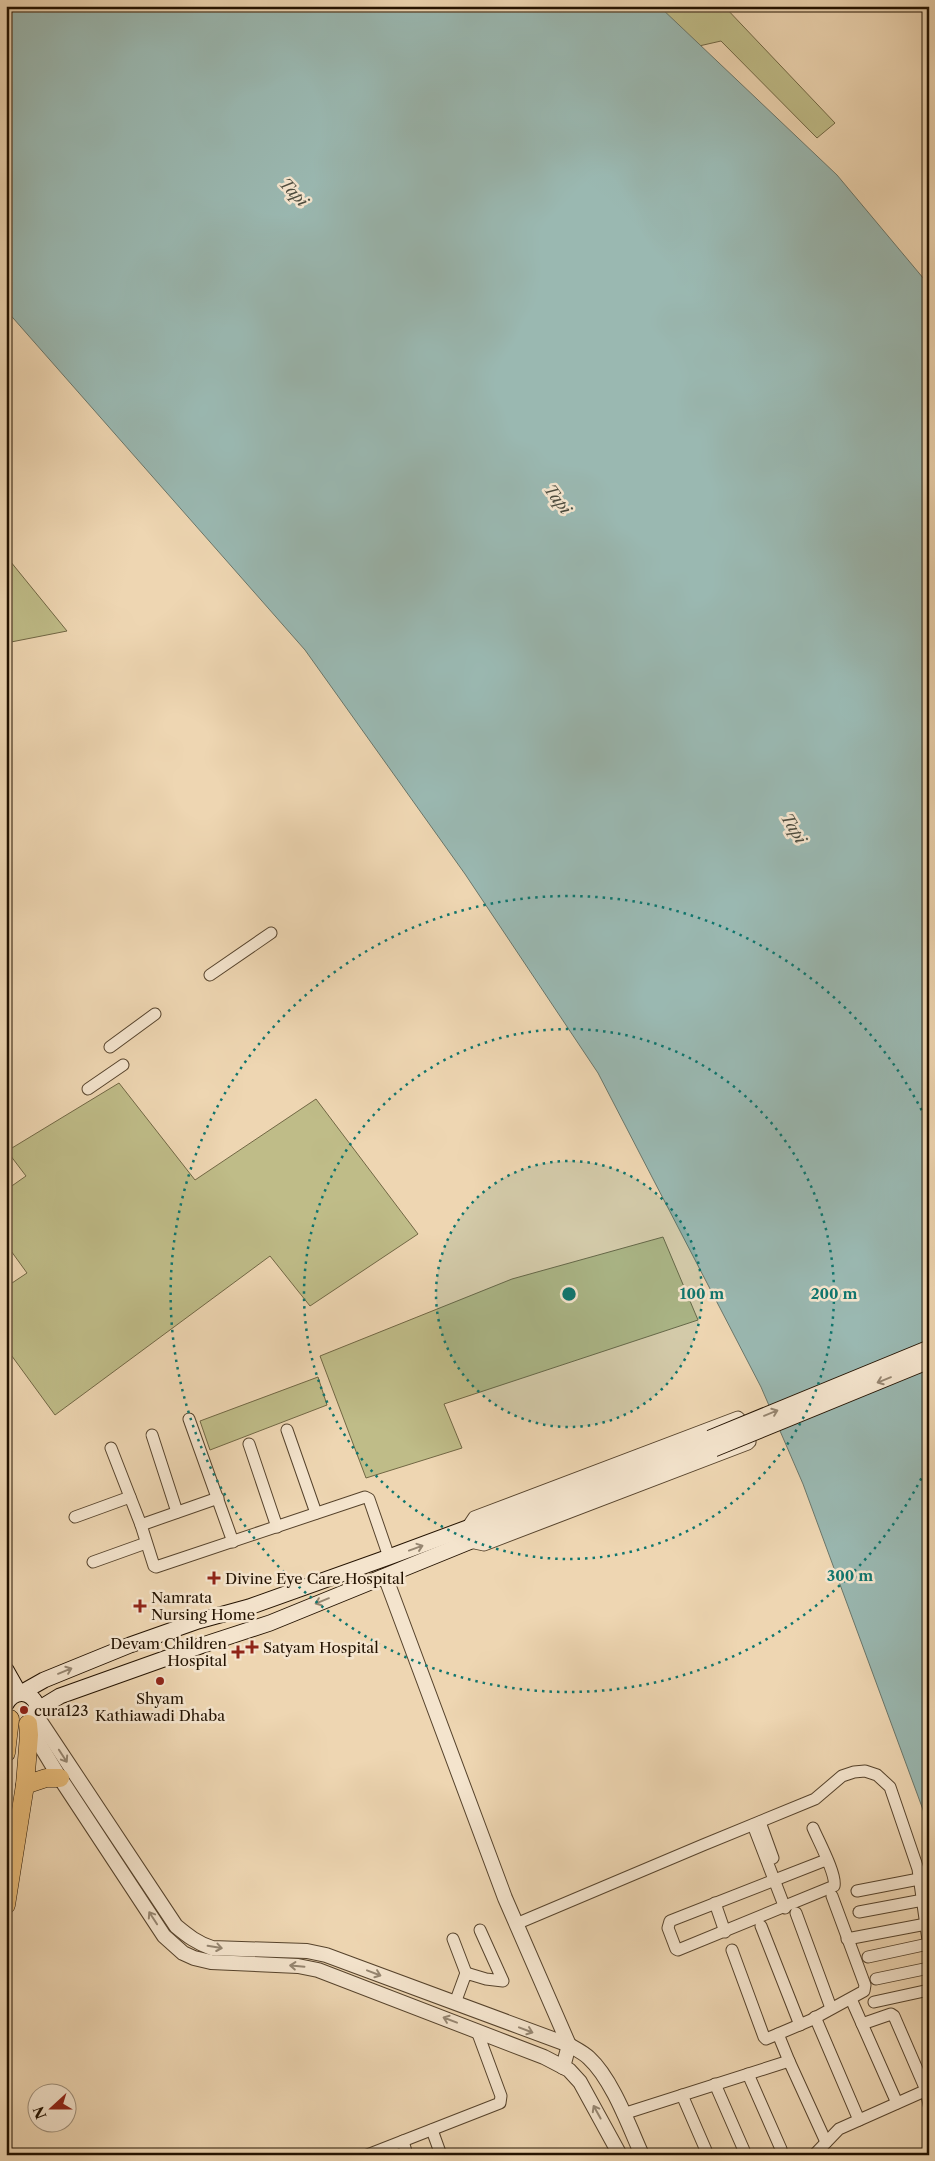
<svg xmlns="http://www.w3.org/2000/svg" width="935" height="2161" font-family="'Libre Caslon Text',serif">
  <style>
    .green { fill: #bfbc88; stroke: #716744 }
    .water { fill: #9ab8b1; stroke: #6a766a }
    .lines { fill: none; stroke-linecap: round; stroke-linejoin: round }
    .minor-casing { stroke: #56432c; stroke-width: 13 }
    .tertiary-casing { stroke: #56432c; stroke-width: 16 }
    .secondary-casing { stroke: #231200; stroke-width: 17 }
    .primary-casing { stroke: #231200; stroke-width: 19 }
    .minor { stroke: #f4e4cd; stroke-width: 11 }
    .tertiary { stroke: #f4e4cd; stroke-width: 14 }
    .secondary { stroke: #f4e4cd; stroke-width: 15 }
    .primary { stroke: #e7bb79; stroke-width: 18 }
    .secondary-bridge-casing { stroke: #231200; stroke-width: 17; stroke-linecap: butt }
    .secondary-bridge { stroke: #f4e4cd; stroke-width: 15 }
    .oneway { stroke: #968671 }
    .ring { fill: none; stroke: #0f766e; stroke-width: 2.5; stroke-dasharray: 2.5 5 }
    .poi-dot { fill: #8f2418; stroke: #f4e4cd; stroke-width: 2 }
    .labels { text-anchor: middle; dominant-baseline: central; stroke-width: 5; stroke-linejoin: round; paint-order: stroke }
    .poi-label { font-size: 15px; fill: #231200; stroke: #f4e4cd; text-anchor: start }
    .water-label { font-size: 16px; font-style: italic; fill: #4d4c3e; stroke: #f4e4cd }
    .centre { fill: #0f766e; stroke: #f4e4cd; stroke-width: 2.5 }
    .ring-label { font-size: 15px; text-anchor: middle; font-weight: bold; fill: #0f766e; stroke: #f4e4cd; stroke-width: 5; stroke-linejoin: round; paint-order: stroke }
  </style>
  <rect width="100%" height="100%" fill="#eed6b2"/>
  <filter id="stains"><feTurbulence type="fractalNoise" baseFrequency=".004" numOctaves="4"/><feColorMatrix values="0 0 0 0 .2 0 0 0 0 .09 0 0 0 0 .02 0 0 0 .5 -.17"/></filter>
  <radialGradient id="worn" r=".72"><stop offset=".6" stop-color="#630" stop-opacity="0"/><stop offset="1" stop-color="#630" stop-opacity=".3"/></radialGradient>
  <!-- green -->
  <g class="green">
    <polygon points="658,6 724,6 835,123 817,138 721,41 699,46"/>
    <polygon points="6,556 67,631 6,643"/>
    <polygon points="119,1083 195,1180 316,1099 418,1234 310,1306 270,1256 55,1415 6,1348 6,1287 27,1273 6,1244 6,1190 26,1176 7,1151"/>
    <polygon points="663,1237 698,1320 444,1404 462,1448 366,1478 320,1356 512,1279"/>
    <polygon points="318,1377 327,1405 210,1450 200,1421"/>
  </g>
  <!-- water -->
  <polygon class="water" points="6,6 659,6 837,175 929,285 929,1826 803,1484 761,1387 598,1073 465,874 305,650 6,310"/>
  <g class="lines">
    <defs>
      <g id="minor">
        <polyline points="210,975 271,933"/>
        <polyline points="110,1047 155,1014"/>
        <polyline points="88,1089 123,1065"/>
        <polyline points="189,1419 233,1542"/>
        <polyline points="287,1430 316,1513"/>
        <polyline points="152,1435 177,1512"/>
        <polyline points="249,1444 277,1527"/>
        <polyline points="111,1448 141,1525 154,1566 156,1567 365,1497 369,1499 389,1557"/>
        <polyline points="75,1517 130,1497"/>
        <polyline points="141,1525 218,1498"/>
        <polyline points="466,1529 474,1517 738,1417 741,1420 750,1442 748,1444 484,1545 470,1542"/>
        <polyline points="93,1562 146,1543"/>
        <polyline points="760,1822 773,1858"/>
        <polyline points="753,1825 785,1908"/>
        <path d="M813,1828c5,12 24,47 21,58l-156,64 -2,-1 -8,-21 2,-7 156,-61"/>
        <polyline points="857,1891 919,1879"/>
        <polyline points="715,1903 725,1932"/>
        <polyline points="859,1912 923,1900"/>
        <polyline points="796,1913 831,2008"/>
        <polyline points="516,1924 703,1845 815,1799 842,1776 854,1772 865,1771 877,1775 890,1787 918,1869 929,1947"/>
        <polyline points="761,1926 800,2025"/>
        <polyline points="453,1939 466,1973"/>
        <polyline points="847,1939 926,1924"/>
        <polyline points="732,1950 764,2037 766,2039 778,2034"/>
        <polyline points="868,1957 928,1944"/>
        <polyline points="876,1979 929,1968"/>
        <polyline points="851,1999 897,2103"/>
        <polyline points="874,2002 929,1990"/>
        <polyline points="455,2003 466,1973 486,1979 503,1981 480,1930"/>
        <polyline points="815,2017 859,2120"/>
        <polyline points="862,2024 891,2014 894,2016 926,2090 929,2105"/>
        <polyline points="789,2061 778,2034 811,2020 864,1991 865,1985 832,1896"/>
        <polyline points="748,2074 781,2149"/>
        <polyline points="715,2084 746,2155"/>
        <polyline points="682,2095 708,2155"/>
        <polyline points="623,2114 789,2061 826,2142"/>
        <polyline points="432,2130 441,2155"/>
        <polyline points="403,2141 407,2155"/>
        <polyline points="367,2155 500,2103 501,2096 477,2031"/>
        <polyline points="814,2155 839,2129 929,2089"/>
      </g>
      <g id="tertiary">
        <polyline points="385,1576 505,1898 569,2045 563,2067"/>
        <path d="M36,1715l140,211c12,10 21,17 36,22l95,3 19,4 243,90c7,4 15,8 20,13 23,21 40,68 53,97"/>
        <polyline points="30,1724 37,1740 60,1778 164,1936 183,1953 194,1958 211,1962 298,1966 318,1970 544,2057 569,2070 580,2082 620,2155"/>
      </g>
      <g id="secondary">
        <polyline points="6,1670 19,1693"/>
        <polyline points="21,1693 44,1680 130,1645 198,1621 249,1607 389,1557 710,1438"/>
        <path d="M6,1704c8,-14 24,-14 31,1l-3,12"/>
        <polyline points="37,1710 60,1696 206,1644 270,1623 481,1537 714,1449"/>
      </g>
      <g id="primary">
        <polyline points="6,1753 10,1719"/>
        <polyline points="25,1785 46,1778 60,1778"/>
        <polyline points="6,1905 25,1785 29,1735 28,1724"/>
      </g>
    </defs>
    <!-- minor casing -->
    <use href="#minor" class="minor-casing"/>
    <!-- tertiary casing -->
    <use href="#tertiary" class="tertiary-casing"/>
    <!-- secondary casing -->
    <use href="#secondary" class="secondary-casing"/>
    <!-- primary casing -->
    <use href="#primary" class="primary-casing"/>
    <!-- minor -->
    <use href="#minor" class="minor"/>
    <!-- tertiary -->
    <use href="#tertiary" class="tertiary"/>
    <!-- secondary -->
    <use href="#secondary" class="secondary"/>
    <!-- primary -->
    <use href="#primary" class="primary"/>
    <defs>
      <g id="secondary-bridge">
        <polyline points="710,1438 929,1348"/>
        <polyline points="714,1449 929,1361"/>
      </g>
    </defs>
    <!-- secondary-bridge casing -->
    <use href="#secondary-bridge" class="secondary-bridge-casing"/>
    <!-- secondary-bridge -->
    <use href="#secondary-bridge" class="secondary-bridge"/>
  </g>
  <!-- one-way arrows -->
  <defs><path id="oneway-shaft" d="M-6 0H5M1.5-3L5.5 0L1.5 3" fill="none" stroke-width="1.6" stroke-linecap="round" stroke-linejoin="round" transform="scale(1.25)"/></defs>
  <g class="oneway">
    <use href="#oneway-shaft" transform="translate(884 1380) rotate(158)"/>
    <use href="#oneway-shaft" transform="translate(771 1413) rotate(-22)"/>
    <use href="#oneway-shaft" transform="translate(416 1548) rotate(-20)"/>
    <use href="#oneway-shaft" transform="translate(322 1601) rotate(158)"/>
    <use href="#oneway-shaft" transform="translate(65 1671) rotate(-22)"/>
    <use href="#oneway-shaft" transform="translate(63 1756) rotate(57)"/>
    <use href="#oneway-shaft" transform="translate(153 1918) rotate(-123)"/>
    <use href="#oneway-shaft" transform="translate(215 1947) rotate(9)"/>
    <use href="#oneway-shaft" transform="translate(297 1966) rotate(-175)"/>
    <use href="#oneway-shaft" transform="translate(374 1973) rotate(21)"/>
    <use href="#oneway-shaft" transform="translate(450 2020) rotate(-159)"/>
    <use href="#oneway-shaft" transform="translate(526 2030) rotate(21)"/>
    <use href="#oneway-shaft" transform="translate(597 2112) rotate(-119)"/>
  </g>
  <!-- distance rings -->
  <circle cx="569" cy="1294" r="133" fill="#0f766e" fill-opacity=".12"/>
  <g class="ring">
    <circle cx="569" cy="1294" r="133"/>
    <circle cx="569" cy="1294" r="265"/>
    <path d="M928 1465A398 398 0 1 1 928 1123"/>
  </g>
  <!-- markers -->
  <g class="poi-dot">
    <path d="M211.5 1570.5h5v5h5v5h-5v5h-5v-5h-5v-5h5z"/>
    <path d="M137.5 1598.5h5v5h5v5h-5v5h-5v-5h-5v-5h5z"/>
    <path d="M249.5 1639.5h5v5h5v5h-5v5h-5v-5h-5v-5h5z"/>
    <path d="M235.5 1644.5h5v5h5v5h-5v5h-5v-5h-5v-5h5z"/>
    <circle cx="160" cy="1681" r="5"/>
    <circle cx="24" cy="1710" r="5"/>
  </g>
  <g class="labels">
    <!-- poi labels -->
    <g class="poi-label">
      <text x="225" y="1578">Divine Eye Care Hospital</text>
      <text x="151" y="1597">Namrata<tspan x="151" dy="17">Nursing Home</tspan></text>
      <text x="227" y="1643" text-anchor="end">Devam Children<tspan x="227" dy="17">Hospital</tspan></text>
      <text x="263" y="1647">Satyam Hospital</text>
      <text x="160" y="1698" text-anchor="middle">Shyam<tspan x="160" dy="17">Kathiawadi Dhaba</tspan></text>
      <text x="34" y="1710">cura123</text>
    </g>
    <!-- water labels -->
    <g class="water-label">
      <text transform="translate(294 192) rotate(46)">Tapi</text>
      <text transform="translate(558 499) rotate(53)">Tapi</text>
      <text transform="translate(794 828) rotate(59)">Tapi</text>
    </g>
  </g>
  <circle cx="569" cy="1294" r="8" class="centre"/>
  <g class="ring-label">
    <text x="702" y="1299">100 m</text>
    <text x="834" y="1299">200 m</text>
    <text x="850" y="1581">300 m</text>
  </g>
  <!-- margin -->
  <rect width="935" height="2161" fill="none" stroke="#eed6b2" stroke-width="25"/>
  <rect x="8" y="8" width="920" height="2146" fill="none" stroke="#231200" stroke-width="2.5"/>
  <rect x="12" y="12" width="910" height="2136" fill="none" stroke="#231200"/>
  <!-- north arrow -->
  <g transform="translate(52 2108) rotate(249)"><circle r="24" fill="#f4e4cd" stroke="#a0907b"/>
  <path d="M0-4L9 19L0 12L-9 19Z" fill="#8f2418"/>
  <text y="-8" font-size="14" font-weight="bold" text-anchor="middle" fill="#231200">N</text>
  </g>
  <rect width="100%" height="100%" filter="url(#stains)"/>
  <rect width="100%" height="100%" fill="url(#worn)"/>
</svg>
